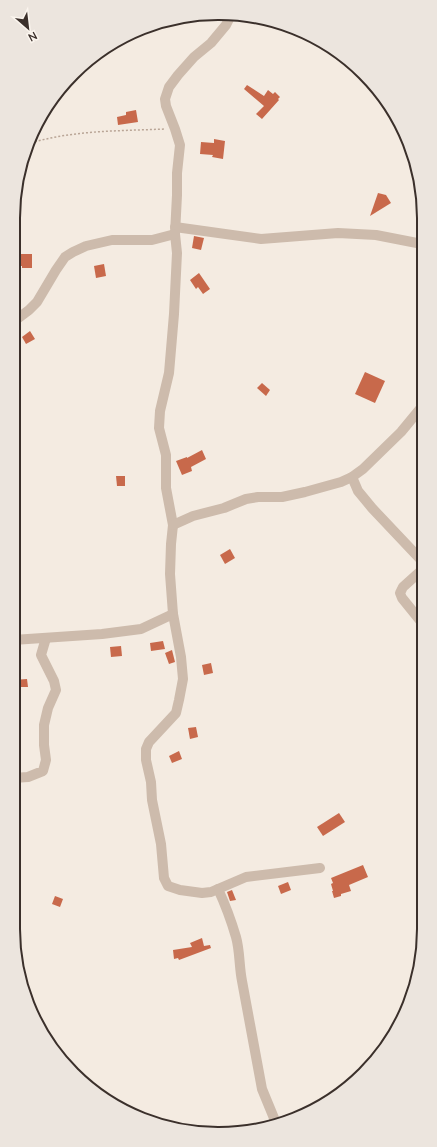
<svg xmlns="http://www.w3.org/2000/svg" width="437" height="1147" font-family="'Nunito Sans',sans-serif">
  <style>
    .building { fill: #c8694b }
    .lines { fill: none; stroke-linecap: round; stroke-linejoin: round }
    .path { stroke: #b9a596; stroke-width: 1.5; stroke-dasharray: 2 2; stroke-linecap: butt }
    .street { stroke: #cdbbac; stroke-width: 10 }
    .rim { fill: none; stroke: #3b302b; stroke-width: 2 }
  </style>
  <rect width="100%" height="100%" fill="#f4ebe1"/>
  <!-- building -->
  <g class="building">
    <polygon points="247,85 264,96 268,90 273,94 275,92 280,97 278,99 279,100 262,119 256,114 264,106 244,89"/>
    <polygon points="136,110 138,122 118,125 117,117 126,115 126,112"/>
    <polygon points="214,139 225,141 223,159 212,157 213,155 200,154 201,142 214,143"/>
    <polygon points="378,193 386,195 391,203 370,216"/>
    <polygon points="194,236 204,238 201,250 192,248"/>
    <polygon points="13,254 32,254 32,268 22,268 22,266 13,266"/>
    <polygon points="104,264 106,276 96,278 94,266"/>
    <polygon points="199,273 210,289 203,294 198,287 196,289 190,280"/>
    <polygon points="30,331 35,339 26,344 22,337"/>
    <polygon points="365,372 385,381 375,403 355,394"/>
    <polygon points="262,383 270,390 266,396 257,388"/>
    <polygon points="202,450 206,459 191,467 192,471 182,475 176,461 187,457 187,458"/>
    <polygon points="116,476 125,476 125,486 117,486"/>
    <polygon points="230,549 235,558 225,564 220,555"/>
    <polygon points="163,641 165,649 151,651 150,643"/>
    <polygon points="121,646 122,656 111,657 110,647"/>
    <polygon points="172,650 175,662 169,664 165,653"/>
    <polygon points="211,663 213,673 204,675 202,665"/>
    <polygon points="27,679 28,687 13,687 13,680"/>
    <polygon points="196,727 198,737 190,739 188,728"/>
    <polygon points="179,751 182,759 172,763 169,756"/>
    <polygon points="339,813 345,822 323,836 317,827"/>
    <polygon points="363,865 368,877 349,885 351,891 341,894 341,896 334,898 332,891 333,891 331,884 333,883 331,878"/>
    <polygon points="288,882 291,890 281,894 278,886"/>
    <polygon points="232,890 236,900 230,901 227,892"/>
    <polygon points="55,896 63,899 60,907 52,904"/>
    <polygon points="202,938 204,946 210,945 211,948 179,960 178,958 174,959 173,950 192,947 190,943"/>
  </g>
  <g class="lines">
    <!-- path -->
    <path class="path" d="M31,143c43,-13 89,-12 134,-14"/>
    <!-- street -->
    <g class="street">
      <polyline points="230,17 226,25 211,43 194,57 178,75 169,87 165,99 166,106 175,129 180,145 177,173 177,195 175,234 177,253 174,314 169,373 160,411 159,428 166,455 166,488 173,525 171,544 170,574 173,614 181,657 183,679 179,700 176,713 149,742 146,749 146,760 151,782 152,800 161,844 164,878 168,886 180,890 202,893 211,892 246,877 320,868"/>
      <polyline points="175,227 261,239 338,233 376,235 422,244"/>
      <polyline points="13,321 17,319 29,310 37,302 56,270 65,257 73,252 86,246 112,240 152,240 175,234"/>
      <polyline points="352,477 358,491 372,508 423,562"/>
      <polyline points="173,525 193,516 224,508 246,499 258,497 282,497 305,492 341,482 352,477 363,469 401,432 420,409 423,403"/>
      <polyline points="423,569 403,587 400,593 402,598 423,624"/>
      <polyline points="13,640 102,634 141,629 173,614"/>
      <polyline points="13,778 28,777 43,771 46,760 44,745 44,725 48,708 56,690 54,681 41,655 46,638"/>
      <path d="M218,889c7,15 13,31 18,48 4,14 3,29 6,44l20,108 14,34"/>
    </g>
  </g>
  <!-- crop -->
  <path d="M0 0H437V1147H0ZM218 20H219A198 198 0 0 1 417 218V929A198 198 0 0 1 219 1127H218A198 198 0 0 1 20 929V218A198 198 0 0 1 218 20Z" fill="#ece5de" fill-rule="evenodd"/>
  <path class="rim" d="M218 20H219A198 198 0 0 1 417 218V929A198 198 0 0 1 219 1127H218A198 198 0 0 1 20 929V218A198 198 0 0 1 218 20Z"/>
  <!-- north arrow -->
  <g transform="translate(28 28) rotate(152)" stroke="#fbf5ee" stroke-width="3" paint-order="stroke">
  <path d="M0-3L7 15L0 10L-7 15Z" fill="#3b302b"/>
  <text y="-6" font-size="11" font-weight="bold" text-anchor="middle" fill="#3b302b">N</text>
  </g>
</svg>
